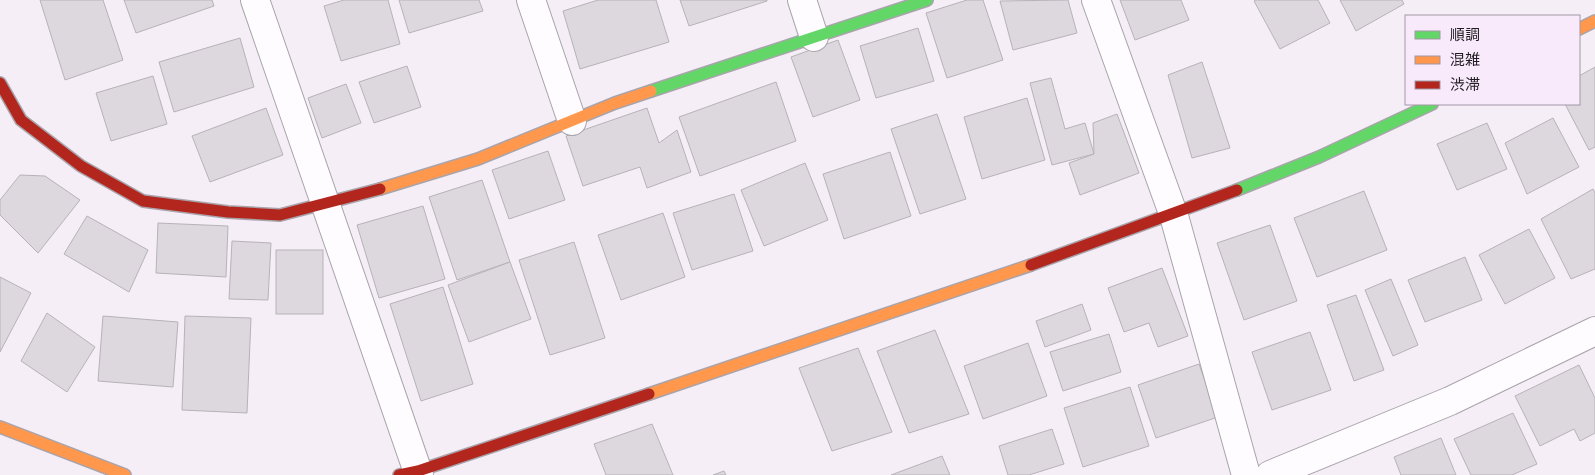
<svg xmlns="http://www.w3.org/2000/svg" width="1595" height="475" font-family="'Playfair Display','Noto Sans JP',serif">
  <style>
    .building { fill: #ddd7de; stroke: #b7b2b8 }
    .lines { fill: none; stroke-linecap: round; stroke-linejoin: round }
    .street-casing { stroke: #a9a4ab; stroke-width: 30 }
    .fast-casing { stroke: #a9a4ab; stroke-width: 14 }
    .slow-casing { stroke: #a9a4ab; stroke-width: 14 }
    .jam-casing { stroke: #a9a4ab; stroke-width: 14 }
    .street { stroke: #fefcfe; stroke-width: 28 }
    .fast { stroke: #63d668; stroke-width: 11 }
    .slow { stroke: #ff974d; stroke-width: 11 }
    .jam { stroke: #b3261e; stroke-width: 11 }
  </style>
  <rect width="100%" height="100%" fill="#f5eef7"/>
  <!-- building -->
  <g class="building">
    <polygon points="40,0 103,0 123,60 65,80"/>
    <polygon points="124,0 212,0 214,6 136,33"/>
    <polygon points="344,0 388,0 400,44 341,61 324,6"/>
    <polygon points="399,0 479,0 483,11 409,33"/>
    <polygon points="598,0 656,0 669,42 580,69 563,11"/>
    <polygon points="680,0 767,0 767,1 689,26"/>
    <polygon points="967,0 983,0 1003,60 947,78 926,13"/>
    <polygon points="1068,0 1077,33 1013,50 1000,1"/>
    <polygon points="1120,0 1181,0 1189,20 1135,40"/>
    <polygon points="1256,0 1318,0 1330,23 1280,49 1254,1"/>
    <polygon points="1340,0 1402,0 1404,4 1356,31"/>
    <polygon points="918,28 934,81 876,98 860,46"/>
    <polygon points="240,38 254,87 174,112 159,62"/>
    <polygon points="838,40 860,100 813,117 791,57"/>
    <polygon points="1202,62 1230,148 1192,158 1168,75"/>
    <polygon points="407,66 421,107 374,123 359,82"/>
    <polygon points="1595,67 1595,147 1589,150 1565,104 1579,104 1579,76"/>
    <polygon points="153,76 167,124 111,141 96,93"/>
    <polygon points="1051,78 1065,129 1085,123 1094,154 1052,165 1030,83"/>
    <polygon points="776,82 796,141 700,176 679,117"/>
    <polygon points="346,84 361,123 322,138 308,98"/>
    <polygon points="1027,98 1045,160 982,179 964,117"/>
    <polygon points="266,108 283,155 210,182 192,136"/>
    <polygon points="647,108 659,143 677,130 691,172 647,188 640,167 583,186 566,136"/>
    <polygon points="937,114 966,199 920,214 891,129"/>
    <polygon points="1117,114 1139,173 1080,195 1069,163 1094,154 1093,123"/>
    <polygon points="1553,118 1579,167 1527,194 1505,143"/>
    <polygon points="1487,123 1507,169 1457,190 1437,144"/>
    <polygon points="548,151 565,200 509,219 492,170"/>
    <polygon points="890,152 911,216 844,239 823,174"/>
    <polygon points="805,163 828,220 764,246 741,190"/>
    <polygon points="20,175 45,176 80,200 38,253 0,215 0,200"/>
    <polygon points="482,180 510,262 457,280 429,197"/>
    <polygon points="1593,189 1595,193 1595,269 1571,279 1541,219"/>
    <polygon points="1364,191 1387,250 1317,277 1294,218"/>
    <polygon points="734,194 753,251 692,270 673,213"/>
    <polygon points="423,206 445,279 379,298 357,225"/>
    <polygon points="663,213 685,277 621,300 598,235"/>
    <polygon points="87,216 148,250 129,292 64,254"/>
    <polygon points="158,223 228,226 226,277 156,273"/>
    <polygon points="1270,225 1297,301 1244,320 1217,243"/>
    <polygon points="1529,229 1555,278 1505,304 1479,255"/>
    <polygon points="232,241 271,243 268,300 229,299"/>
    <polygon points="574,242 605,338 550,355 519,260"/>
    <rect x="276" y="250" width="47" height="64"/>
    <polygon points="1465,257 1482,300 1425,322 1408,280"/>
    <polygon points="510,262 531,319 469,342 448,285"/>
    <polygon points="1162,268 1188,336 1158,347 1149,323 1124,332 1108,288"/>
    <polygon points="0,277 31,293 0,352"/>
    <polygon points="1391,279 1418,345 1393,356 1365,290"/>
    <polygon points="443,287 473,384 421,401 390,304"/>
    <polygon points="1356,295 1384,370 1354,381 1327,305"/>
    <polygon points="1082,304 1091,330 1045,347 1036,321"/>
    <polygon points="47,313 95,347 67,392 21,361"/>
    <polygon points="103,316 178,322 173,387 98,381"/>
    <polygon points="185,316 251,318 247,413 182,410"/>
    <polygon points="935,330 969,414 909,433 877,351"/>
    <polygon points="1310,332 1331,390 1272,410 1252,352"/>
    <polygon points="1109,334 1121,372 1063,391 1050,352"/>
    <polygon points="1028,343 1047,396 983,419 964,366"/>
    <polygon points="858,348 892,432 832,451 799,368"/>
    <polygon points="1199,364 1218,417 1156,438 1138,385"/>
    <polygon points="1579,365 1595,398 1595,433 1580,441 1574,429 1540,446 1515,396"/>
    <polygon points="1130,387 1149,446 1083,467 1064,408"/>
    <polygon points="1513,413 1537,464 1512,475 1471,475 1454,439"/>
    <polygon points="652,424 673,475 606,475 594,444"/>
    <polygon points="1052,429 1064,464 1029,475 1008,475 999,446"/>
    <polygon points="1441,438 1456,475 1401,475 1394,457"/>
    <polygon points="942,456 950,475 891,475"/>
    <polygon points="724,471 726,475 713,475"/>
  </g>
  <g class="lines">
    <defs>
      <g id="street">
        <polyline points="255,0 419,475"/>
        <polyline points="531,0 572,121"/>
        <polyline points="802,0 814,37"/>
        <polyline points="1096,0 1174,216 1246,475"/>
        <polyline points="1270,475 1450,401 1595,331"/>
      </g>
      <g id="fast">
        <polyline points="651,91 927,0"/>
        <polyline points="1237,190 1319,157 1432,104"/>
      </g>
      <g id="slow">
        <polyline points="1579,29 1595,21"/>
        <polyline points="380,189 478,159 615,103 651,91"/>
        <polyline points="649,394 1031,265"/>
        <polyline points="0,427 125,475"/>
      </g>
      <g id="jam">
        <polyline points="0,83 21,120 81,166 143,201 228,212 280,215 380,189"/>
        <polyline points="1031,265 1237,190"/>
        <polyline points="399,475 418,471 649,394"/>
      </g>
    </defs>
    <!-- street casing -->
    <use href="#street" class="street-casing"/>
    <!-- fast casing -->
    <use href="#fast" class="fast-casing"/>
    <!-- slow casing -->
    <use href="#slow" class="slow-casing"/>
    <!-- jam casing -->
    <use href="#jam" class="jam-casing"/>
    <!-- street -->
    <use href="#street" class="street"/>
    <!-- fast -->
    <use href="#fast" class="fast"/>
    <!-- slow -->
    <use href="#slow" class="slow"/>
    <!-- jam -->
    <use href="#jam" class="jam"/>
  </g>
  <!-- legend -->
  <rect x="1405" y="15" width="175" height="90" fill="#f8eafb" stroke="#a297a4"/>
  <rect x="1415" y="31" width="25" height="8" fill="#63d668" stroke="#a297a4"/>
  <text x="1450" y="40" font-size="15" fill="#201b21">順調</text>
  <rect x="1415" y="56" width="25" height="8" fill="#ff974d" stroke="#a297a4"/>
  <text x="1450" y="65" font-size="15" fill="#201b21">混雑</text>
  <rect x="1415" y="81" width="25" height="8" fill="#b3261e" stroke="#a297a4"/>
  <text x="1450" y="90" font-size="15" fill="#201b21">渋滞</text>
</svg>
